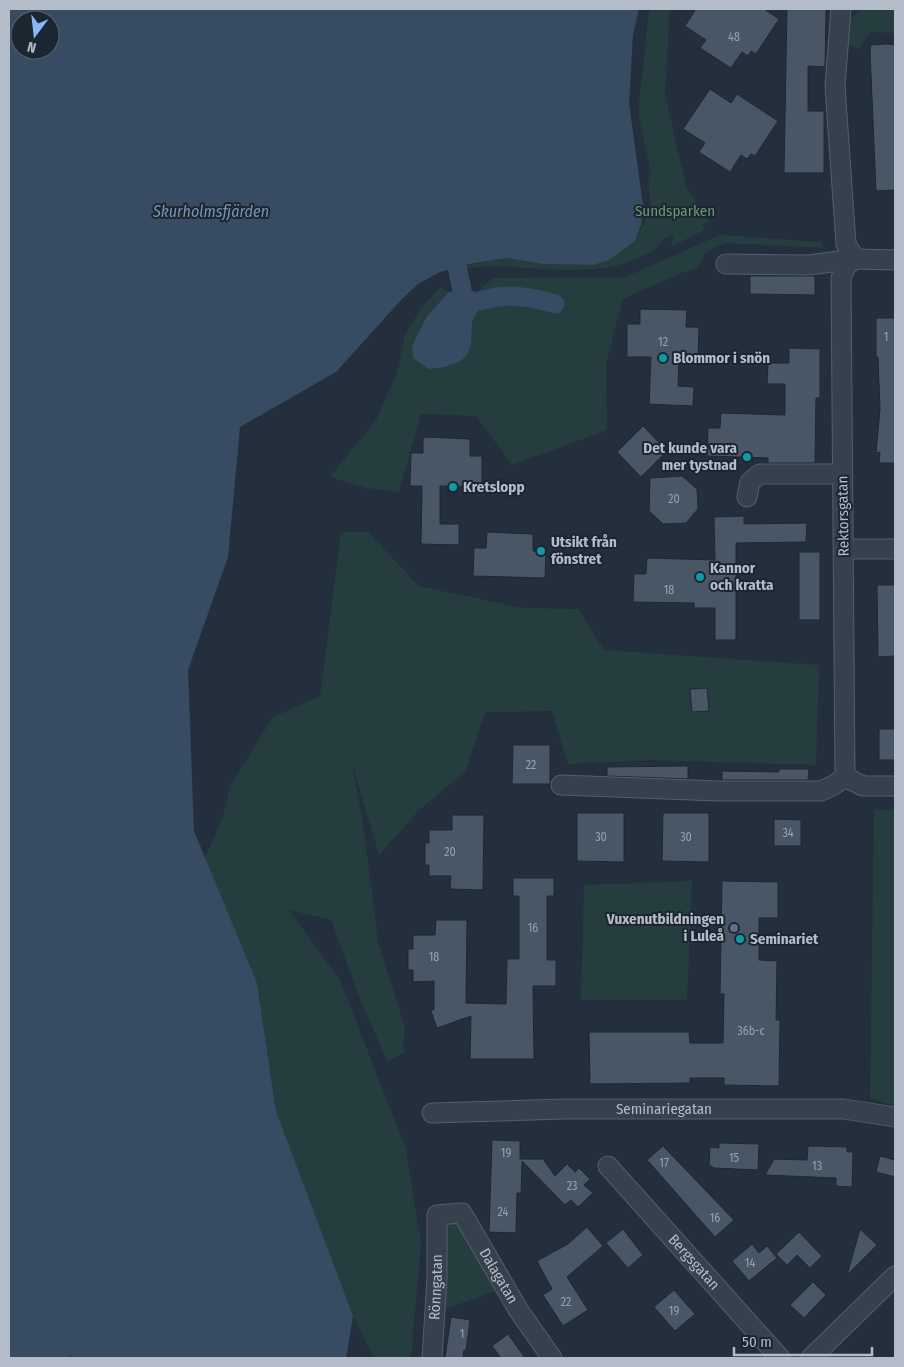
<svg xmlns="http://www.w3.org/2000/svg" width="904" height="1367" font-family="'Fira Sans Condensed',sans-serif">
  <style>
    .green { fill: #263d3f }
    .water { fill: #374b63; fill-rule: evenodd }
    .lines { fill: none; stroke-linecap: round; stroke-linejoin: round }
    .canal { stroke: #374b63; stroke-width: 19 }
    .building { fill: #495665; stroke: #1e2834 }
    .minor-casing { stroke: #555f6b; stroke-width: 21 }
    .minor { stroke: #37414d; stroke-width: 19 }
    .culture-dot { fill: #0f9aa8; stroke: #1c2631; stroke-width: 2 }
    .service-dot { fill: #5c6f8a; stroke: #1c2631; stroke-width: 2 }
    .labels { text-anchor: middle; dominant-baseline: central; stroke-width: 4; stroke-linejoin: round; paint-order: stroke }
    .number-label { font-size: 12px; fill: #98a2af }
    .park-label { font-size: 15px; fill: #6a9973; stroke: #1c2631 }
    .poi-label { font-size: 15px; font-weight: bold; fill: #b3bcc8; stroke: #1c2631; text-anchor: start }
    .street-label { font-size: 15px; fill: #b3bcc8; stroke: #1c2631 }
    .water-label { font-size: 16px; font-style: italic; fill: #7b93b0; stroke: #1c2631 }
  </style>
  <rect width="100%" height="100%" fill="#232f3c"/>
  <!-- green -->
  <g class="green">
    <path d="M649,9h21l-5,86 22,94 23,33 -8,3 4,4 -35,18 3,-12 -12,4c-2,8 -9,12 -15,15 -52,28 -111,10 -167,13 -7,0 -15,3 -22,4l-1,-4 51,-9 35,6 50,1 42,-24 16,-33 -3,-27 3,-9 -13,-59z"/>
    <polygon points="861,9 895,9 895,33 870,32 859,49 840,42 844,25"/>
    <polygon points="720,235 822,242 823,248 724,243 706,252 698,268 684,272 623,299 606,363 607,430 512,465 476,416 421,414 399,492 366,488 330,477 376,420 397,373 405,335 421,308 441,287 449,292 427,316 471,345 472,322 481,305 477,292 493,278 625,277"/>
    <polygon points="341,532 368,532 419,586 523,608 578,609 604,650 819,665 816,765 651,760 568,764 552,711 485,712 465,772 419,810 379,855 352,763 364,831 378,942 405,1028 403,1040 404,1053 387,1061 363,1006 331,920 289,910 340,980 406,1149 421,1244 411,1358 374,1358 353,1316 276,1111 257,983 205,858 223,817 231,784 273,717 320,696"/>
    <polygon points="874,810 895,810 895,1106 870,1099"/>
    <polygon points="692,881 687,1000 581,1000 584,885"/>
    <polygon points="452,1214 504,1288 434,1313 438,1216"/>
  </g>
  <!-- water -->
  <g class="water">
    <path d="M9,9h630l-6,26 -4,68 14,102 -2,20 -6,16 -26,19 -16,5 -50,-1 -35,-6 -39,6 -29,8 -22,12 -16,15 -66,73 -96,55 -12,130 -40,113 6,161 63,152 19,128 77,205 -7,42h-270l-6,-2 -3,2h-58zM20,20h30v30h-30z"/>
    <polygon points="465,289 477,292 481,305 472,322 471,345 467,355 461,361 445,367 429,369 413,358 412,346 427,316 449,292"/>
  </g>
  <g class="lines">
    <!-- canal -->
    <g class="canal">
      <polyline points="457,267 462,289"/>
      <path d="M480,301c26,-8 49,-5 75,3"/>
    </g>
  </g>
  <!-- building -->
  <g class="building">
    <polygon points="696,9 764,9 779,19 756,54 751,51 748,56 742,52 731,68 700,48 706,40 685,26"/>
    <polygon points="787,9 826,9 825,67 808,66 808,111 824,111 824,173 784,173"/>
    <polygon points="887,44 895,45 895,190 876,191 870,52 871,45"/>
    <polygon points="710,89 731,103 737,94 778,121 755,156 751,154 747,159 741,155 730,172 699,152 705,143 683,129"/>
    <polygon points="750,276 815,276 815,295 750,294"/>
    <polygon points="640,309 687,310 686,327 699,327 698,359 679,358 678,386 694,387 693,406 649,404 651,357 627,357 627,324 640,324"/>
    <polygon points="876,318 895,318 895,463 879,463 880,452 876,453 880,409 878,357 876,357"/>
    <polygon points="789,348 820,349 820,398 816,398 815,463 768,463 768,458 707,456 708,428 720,428 721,413 785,415 785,384 767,384 768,363 789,363"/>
    <polygon points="643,426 667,451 641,477 617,452"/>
    <polygon points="423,437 470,439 470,456 482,456 482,487 440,486 440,524 459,524 459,545 421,544 422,486 410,486 411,453 423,453"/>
    <polygon points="682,476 697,489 698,509 686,523 663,524 649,511 650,478"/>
    <polygon points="744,516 744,524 807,523 806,542 736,543 736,640 715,640 715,608 694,608 694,603 633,602 634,574 646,574 647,558 715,560 714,517"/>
    <polygon points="487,532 533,534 533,551 546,551 545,578 473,576 474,548 486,548"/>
    <rect x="799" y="552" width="21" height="68"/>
    <polygon points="877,585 895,585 895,656 878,657"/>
    <polygon points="707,688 709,711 692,712 690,689"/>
    <rect x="879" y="729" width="16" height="31"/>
    <polygon points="513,745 550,745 550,784 512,784"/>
    <polygon points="688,766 688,779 607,776 607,767"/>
    <polygon points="779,769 809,769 808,780 722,780 722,771 779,772"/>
    <polygon points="577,813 624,813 624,862 577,861"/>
    <polygon points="663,813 709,813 709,862 662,861"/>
    <polygon points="452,815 484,815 483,890 450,889 451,876 429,876 429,865 425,865 425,843 429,843 429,830 452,830"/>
    <polygon points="774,819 801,820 801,846 774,846"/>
    <polygon points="513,878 554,878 554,896 547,896 547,960 556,960 556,986 533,986 534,1059 470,1059 471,1016 437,1028 431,1011 434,1009 434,981 413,982 413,970 408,970 408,949 413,949 413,935 435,935 436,920 467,920 466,1003 506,1004 507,959 519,959 519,896 513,896"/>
    <polygon points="722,881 778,882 778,918 759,918 759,960 777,961 776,1020 780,1020 779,1086 724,1085 724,1078 690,1078 690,1083 590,1084 589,1032 689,1032 690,1043 723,1043 724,994 720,994"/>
    <polygon points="492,1140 520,1141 520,1159 543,1159 555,1176 567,1164 575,1172 579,1168 590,1179 584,1185 593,1193 578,1207 571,1200 565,1205 522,1161 521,1193 517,1193 516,1233 489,1232"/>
    <polygon points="719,1143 759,1144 758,1170 714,1168 709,1165 710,1147 719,1148"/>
    <polygon points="663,1146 734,1220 715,1237 647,1160"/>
    <polygon points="808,1146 847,1147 847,1152 853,1152 852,1187 836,1186 836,1178 765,1175 774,1159 807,1160"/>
    <polygon points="880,1156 895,1160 895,1177 876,1172"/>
    <polygon points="587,1227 603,1246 567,1277 588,1310 563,1326 543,1295 552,1289 537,1261 568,1244"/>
    <polygon points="623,1229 643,1255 628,1268 606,1243"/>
    <polygon points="860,1229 877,1245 847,1275"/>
    <polygon points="799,1232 822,1256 810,1268 797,1255 787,1265 776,1254"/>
    <polygon points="752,1244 759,1253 767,1246 777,1258 749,1281 732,1261"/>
    <polygon points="813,1282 826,1295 804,1318 790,1305"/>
    <polygon points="674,1290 695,1314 675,1331 654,1307"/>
    <polygon points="451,1317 470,1320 466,1351 464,1350 463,1358 445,1358"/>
    <polygon points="508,1334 525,1358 501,1358 492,1346"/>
  </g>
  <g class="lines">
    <defs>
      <g id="minor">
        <polyline points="841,9 835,86 846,244 855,259"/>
        <polyline points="726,264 809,265 855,259 895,260"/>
        <polyline points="747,497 750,482 760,474 842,474"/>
        <polyline points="844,549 895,549"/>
        <polyline points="845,777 841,278 846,266 855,259"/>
        <polyline points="845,777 863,786 895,786"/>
        <polyline points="561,785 718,791 821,791 834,785 845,777"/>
        <path id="s1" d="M432,1113l132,-4h280l51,8"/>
        <path id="s2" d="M608,1166l172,192"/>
        <path id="s3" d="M432,1358l5,-80v-63l25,-2 57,98 33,47"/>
        <polyline points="811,1358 895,1276"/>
      </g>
    </defs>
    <!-- minor casing -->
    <use href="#minor" class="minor-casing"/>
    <!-- minor -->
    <use href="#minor" class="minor"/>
  </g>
  <!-- markers -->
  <g class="culture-dot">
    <circle cx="663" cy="358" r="5"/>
    <circle cx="747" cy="457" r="5"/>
    <circle cx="453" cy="487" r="5"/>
    <circle cx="541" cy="551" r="5"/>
    <circle cx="700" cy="577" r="5"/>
    <circle cx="740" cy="939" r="5"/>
  </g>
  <circle class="service-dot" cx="734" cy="928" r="5"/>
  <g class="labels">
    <!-- number labels -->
    <g class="number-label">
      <text x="734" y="37">48</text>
      <text x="886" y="337">1</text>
      <text x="663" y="342">12</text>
      <text x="674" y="499">20</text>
      <text x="669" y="590">18</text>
      <text x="531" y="765">22</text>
      <text x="788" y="833">34</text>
      <text x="601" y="837">30</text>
      <text x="686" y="837">30</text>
      <text x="450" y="852">20</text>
      <text x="533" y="928">16</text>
      <text x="434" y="957">18</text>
      <text x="751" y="1031">36b-c</text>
      <text x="506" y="1153">19</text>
      <text x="734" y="1158">15</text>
      <text x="664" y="1163">17</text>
      <text x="817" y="1166">13</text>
      <text x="572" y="1186">23</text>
      <text x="503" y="1212">24</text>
      <text x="715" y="1218">16</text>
      <text x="750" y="1263">14</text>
      <text x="566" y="1302">22</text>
      <text x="674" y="1311">19</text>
      <text x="462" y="1334">1</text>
    </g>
    <!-- park labels -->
    <g class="park-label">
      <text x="675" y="211">Sundsparken</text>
    </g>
    <!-- poi labels -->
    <g class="poi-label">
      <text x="673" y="358">Blommor i snön</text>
      <text x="737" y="448" text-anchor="end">Det kunde vara<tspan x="737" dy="17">mer tystnad</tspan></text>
      <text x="463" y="487">Kretslopp</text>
      <text x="551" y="542">Utsikt från<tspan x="551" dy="17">fönstret</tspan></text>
      <text x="710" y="568">Kannor<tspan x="710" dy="17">och kratta</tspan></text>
      <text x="724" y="919" text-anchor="end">Vuxenutbildningen<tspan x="724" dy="17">i Luleå</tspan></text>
      <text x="750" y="939">Seminariet</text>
    </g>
    <!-- street labels -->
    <g class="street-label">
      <text transform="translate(843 516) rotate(-91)">Rektorsgatan</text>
      <text stroke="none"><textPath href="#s1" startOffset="232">Seminariegatan</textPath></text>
      <text stroke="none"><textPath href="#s2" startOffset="129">Bergsgatan</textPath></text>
      <text stroke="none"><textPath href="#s3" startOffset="241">Dalagatan</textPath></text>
      <text stroke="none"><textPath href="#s3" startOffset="71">Rönngatan</textPath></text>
    </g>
    <!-- water labels -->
    <g class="water-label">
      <text x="211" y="211">Skurholmsfjärden</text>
    </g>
  </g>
  <!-- border -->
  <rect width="904" height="1367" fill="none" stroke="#b3bcc8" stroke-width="20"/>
  <!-- north arrow -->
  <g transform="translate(35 35) rotate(195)"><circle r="24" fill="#1c2631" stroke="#58626d"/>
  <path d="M0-4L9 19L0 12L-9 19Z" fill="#88b6f7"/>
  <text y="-8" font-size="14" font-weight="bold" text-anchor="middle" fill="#b3bcc8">N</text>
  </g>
  <!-- scale -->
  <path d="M734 1347v8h138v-8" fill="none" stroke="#b3bcc8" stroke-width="2.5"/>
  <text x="742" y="1347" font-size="15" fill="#b3bcc8" stroke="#1c2631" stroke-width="4" paint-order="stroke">50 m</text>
</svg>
